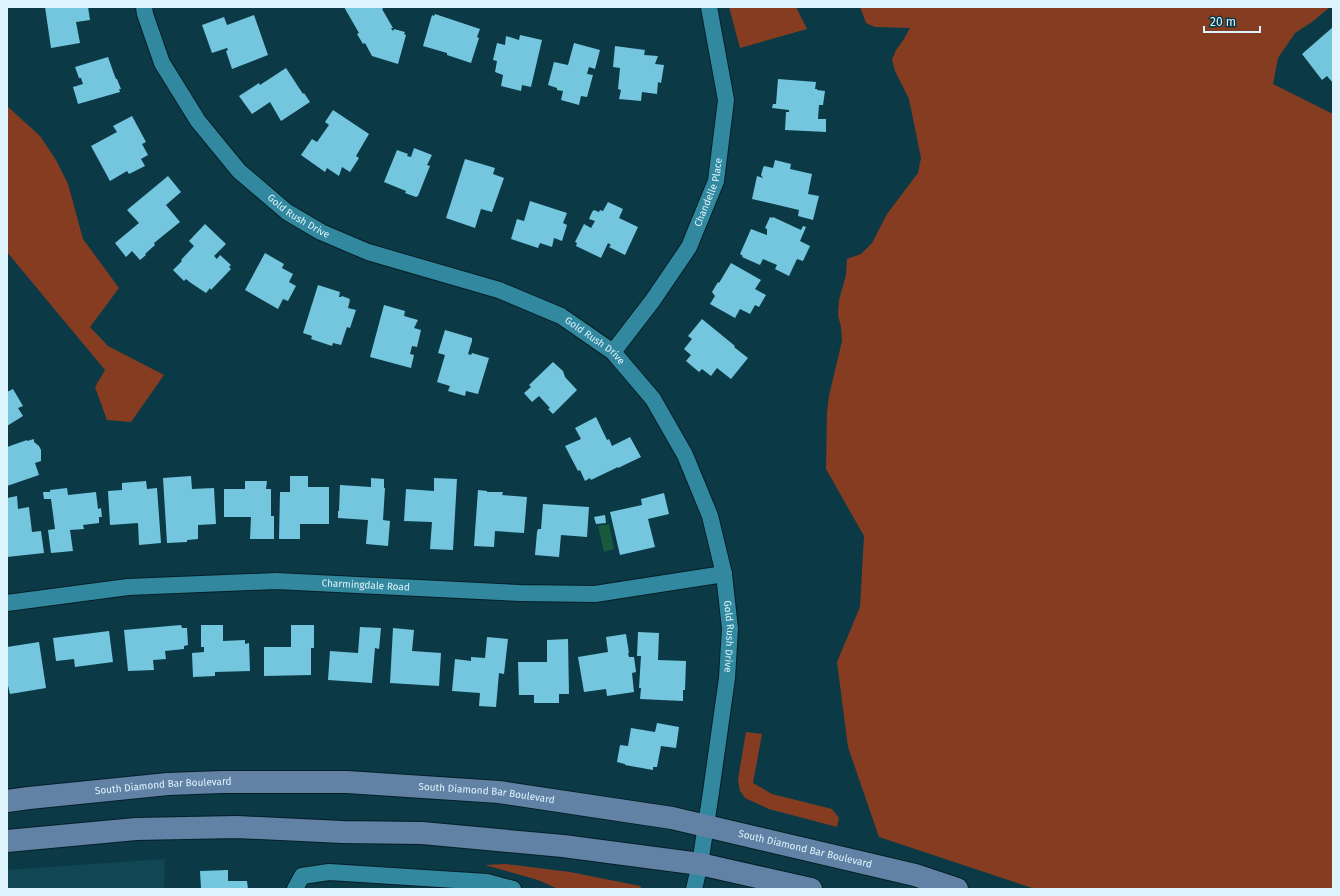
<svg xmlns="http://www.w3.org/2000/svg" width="1340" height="896" font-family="'Fira Sans',sans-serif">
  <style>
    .built { fill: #114754 }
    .green { fill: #863c21 }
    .water { fill: #19593c }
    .building { fill: #74c6df }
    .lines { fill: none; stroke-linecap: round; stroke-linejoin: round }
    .minor-casing { stroke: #051f27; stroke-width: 18 }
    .secondary-casing { stroke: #051f27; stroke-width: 24 }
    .minor { stroke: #32889f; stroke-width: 16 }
    .secondary { stroke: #6181a5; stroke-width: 22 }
    .labels { text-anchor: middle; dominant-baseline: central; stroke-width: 4; stroke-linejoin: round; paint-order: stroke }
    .street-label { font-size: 10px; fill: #ddf4fc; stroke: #0b3a46 }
  </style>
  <rect width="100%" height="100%" fill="#0b3a46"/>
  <!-- built -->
  <polygon class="built" points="165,859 164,889 7,889 7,870"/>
  <!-- green -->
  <g class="green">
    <polygon points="729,7 796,7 807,29 740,48"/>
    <polygon points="860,7 1330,7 1312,22 1295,33 1278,58 1273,84 1333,114 1333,889 1035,889 879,837 848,747 837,662 860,607 864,536 826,469 827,412 829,396 842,341 841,327 838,315 839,300 846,275 847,259 861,254 872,243 887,214 918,173 921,158 909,99 895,71 892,60 896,50 904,39 910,28 875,27 866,23"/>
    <polygon points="7,106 40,136 56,160 68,184 83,239 119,288 90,327 108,346 164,375 131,422 107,420 95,387 105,370 7,252"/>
    <polygon points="746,732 762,734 753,783 772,794 832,809 839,818 837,827 769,809 745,798 740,791 738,779"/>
    <polygon points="506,864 570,872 640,886 642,889 558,889 538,880 485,865"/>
  </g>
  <!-- water -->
  <polygon class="water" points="609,524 614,549 604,552 598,526"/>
  <!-- building -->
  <g class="building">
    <polygon points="45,7 88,7 90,20 76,22 80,43 51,48"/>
    <polygon points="344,7 385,7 382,9 393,28 391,28 393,31 394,29 405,32 404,34 406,35 398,64 372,56 365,43 363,44 357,34 359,33"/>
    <polygon points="435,14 480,29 477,37 479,38 471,63 447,55 447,53 423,46 432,15 434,16"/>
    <polygon points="254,15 268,55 232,69 226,51 228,50 227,48 212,53 202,25 224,17 227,25"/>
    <polygon points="1333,27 1333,83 1327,76 1322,80 1302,54"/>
    <polygon points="520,35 542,40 531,87 522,85 521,91 501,86 503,75 495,72 497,61 493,60 497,43 505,45 506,36 519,40"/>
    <polygon points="574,43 600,50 595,69 589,67 587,74 593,75 587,97 581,96 579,105 561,100 563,91 557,90 557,88 548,85 554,62 568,65"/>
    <polygon points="615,46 645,50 644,55 658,56 655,64 664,65 661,83 658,82 657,94 642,92 641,101 619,99 621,90 618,89 620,68 613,67"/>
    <polygon points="108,57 114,74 116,79 117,79 121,89 119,89 120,92 78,104 73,87 83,84 81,78 79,78 75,67"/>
    <polygon points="286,68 303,94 304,93 310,102 281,121 270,102 252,114 239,96 259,83 260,85"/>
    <polygon points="778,79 816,82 815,89 817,89 817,90 825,91 823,105 819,105 818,119 826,119 826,132 785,130 786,112 789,112 789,110 772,108 773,104 776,104"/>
    <polygon points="333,110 369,134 356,156 359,158 350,172 342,167 339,176 327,168 325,172 301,155 312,139 317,142 329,125 325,122"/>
    <polygon points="132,116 146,142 142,144 148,155 141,159 145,166 129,174 127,171 110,181 91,146 117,132 113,126"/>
    <polygon points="414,148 432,155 427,165 430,166 418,196 416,197 405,193 406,191 401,189 384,182 397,150 408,154 407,156 411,157"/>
    <polygon points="465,159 495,168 493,174 504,178 492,212 481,209 475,228 446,218"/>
    <polygon points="775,160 791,164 790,169 812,174 808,194 819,196 813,220 798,216 799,210 752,199 757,176 763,178 761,175 763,168 764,166 773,168"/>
    <polygon points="168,176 181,192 166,205 180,222 154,243 155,245 145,254 146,255 140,260 132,251 126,257 115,243 139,223 127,210"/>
    <polygon points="530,201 567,213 563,223 567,225 562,241 554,238 552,247 540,243 538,248 511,239 517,219 524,221"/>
    <polygon points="608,202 623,209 619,218 638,227 625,255 609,247 611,245 608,243 601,258 576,246 577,243 575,242 584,224 591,228 595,221 589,219 592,212 594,210 599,212 600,210 603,211"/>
    <polygon points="770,217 772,218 773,217 801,230 803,226 806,227 800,241 810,246 803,261 797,259 789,276 775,269 777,265 763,259 760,265 742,257 743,256 740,254 751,229 767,235 767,229 765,228"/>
    <polygon points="205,224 226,244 214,256 217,259 220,255 231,265 229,267 231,269 211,290 210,288 206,293 191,283 186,279 184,281 173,270 182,261 181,260 194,246 189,241"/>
    <polygon points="265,253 284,264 282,268 293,274 289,282 296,286 288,301 283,299 278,309 245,290"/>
    <polygon points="731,263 761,280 755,289 766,295 759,307 755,305 750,314 740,309 735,318 710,304 715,296 712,292 718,282 719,283"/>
    <polygon points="318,285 340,292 339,297 341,297 342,296 350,299 349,300 350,300 348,308 356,310 350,328 347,327 341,345 333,343 332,346 311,339 312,336 303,333"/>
    <polygon points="384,305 405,311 404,316 418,320 414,328 421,330 417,347 412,346 410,354 414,355 411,368 370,357"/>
    <polygon points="702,319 735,346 734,347 748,358 731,379 717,368 711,376 702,369 699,372 686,361 691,355 684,349 692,339 688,336"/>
    <polygon points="445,330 472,338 472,341 468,354 471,355 472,353 489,358 478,394 466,391 465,396 448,391 450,386 437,382 445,355 438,353"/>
    <polygon points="553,362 563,371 565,377 577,390 553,414 548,409 550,408 539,396 532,402 524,393 531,387 529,385"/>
    <polygon points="13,389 23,406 18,408 23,416 7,426 7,392"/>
    <polygon points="596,417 607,440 609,439 612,446 630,437 641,457 618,468 618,467 591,480 590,478 585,481 580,470 578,471 565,446 581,439 575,428"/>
    <polygon points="34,439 34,442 39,446 41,450 41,461 35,463 39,475 7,486 7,447 27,440 27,441"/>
    <polygon points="191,476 192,489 214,488 216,524 198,525 198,539 187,540 187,542 167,543 163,478"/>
    <polygon points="290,476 308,476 308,487 329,487 329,524 300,524 300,539 279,539 280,492 290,492"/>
    <polygon points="371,478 384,479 384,488 385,488 383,520 390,521 388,546 366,544 368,520 338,518 338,511 339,511 340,485 371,487"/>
    <polygon points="434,478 457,479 453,550 430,549 432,522 404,521 406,489 434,491"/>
    <polygon points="146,481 147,489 157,488 161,543 139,545 138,523 110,525 108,491 122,490 122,483"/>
    <polygon points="245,481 267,481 266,489 271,489 271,516 274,516 274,539 250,539 251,517 224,517 224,489 245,489"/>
    <polygon points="67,488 68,495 96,492 98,509 101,508 102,517 99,517 99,523 83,525 84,529 70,530 73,551 51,553 48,530 55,529 51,499 44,499 43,492 50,492 50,490"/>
    <polygon points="478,490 487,491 487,492 503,492 502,495 527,497 524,533 495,531 494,547 474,546"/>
    <polygon points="664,493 669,514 648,519 655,547 620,555 610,512 642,505 641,499"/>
    <polygon points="17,496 18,509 29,507 32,532 41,531 44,553 7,557 7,498"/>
    <polygon points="543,504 589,507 587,537 561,535 559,557 535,555 537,532 538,529 541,529"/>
    <polygon points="605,515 606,523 596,524 594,517"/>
    <polygon points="181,625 182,628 187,628 188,645 184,646 184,649 165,651 166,659 153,660 154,670 128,671 124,630"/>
    <polygon points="201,625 223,625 223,641 245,640 245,644 249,643 250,671 215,672 215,676 193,677 192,653 204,652 204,647 201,647"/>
    <polygon points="291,625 314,625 314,648 311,648 311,675 264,676 264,647 291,647"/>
    <polygon points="360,627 381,628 379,649 375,648 372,683 328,680 330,651 358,653"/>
    <polygon points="393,628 414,630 412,651 441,653 439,686 390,683"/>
    <polygon points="109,631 113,662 75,667 74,659 56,661 53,638"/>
    <polygon points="638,632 659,633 658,660 686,661 685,690 683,690 683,701 640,699 641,688 639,688 641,656 637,656"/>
    <polygon points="626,634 629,653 628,653 629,657 634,657 636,672 632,673 634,692 607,696 606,689 584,692 578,657 608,652 606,637"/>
    <polygon points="487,637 508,639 504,674 499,673 496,707 479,706 480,693 452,691 455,659 471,661 471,657 485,658"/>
    <polygon points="568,639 569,694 559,694 559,703 534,703 534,695 519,695 518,662 547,662 547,640"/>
    <polygon points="39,642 46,688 10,694 7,681 7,647"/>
    <polygon points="657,723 679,727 676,748 661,746 657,767 653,767 653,770 625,765 625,764 617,762 620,745 628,746 631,728 655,732"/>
    <polygon points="228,870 228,881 247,881 248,889 201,889 200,871"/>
  </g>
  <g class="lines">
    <defs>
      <g id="minor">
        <path id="s1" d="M144,7l1,7 17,49 36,58 41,50 48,41 34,20 47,20 131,38 62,26 52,36 40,47 32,56 25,61 14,58 6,55 -3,49 -16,114 -11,72 -6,25"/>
        <path id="s2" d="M613,352l40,-52 36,-53 27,-66 10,-81 -17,-93"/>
        <path id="s3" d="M7,603l121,-16 148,-6 244,12 75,1 129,-20"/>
        <polyline points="295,889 302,876 329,872 487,882 513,889"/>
      </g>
      <g id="secondary">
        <path id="s4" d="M7,801l22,-3 139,-14 54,-2h125l152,10 173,26 243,57 42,14"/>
        <polyline points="7,841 136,829 237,827 342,832 422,833 563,846 700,864 811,889"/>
      </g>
    </defs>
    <!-- minor casing -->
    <use href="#minor" class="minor-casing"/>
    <!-- secondary casing -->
    <use href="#secondary" class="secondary-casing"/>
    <!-- minor -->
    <use href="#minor" class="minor"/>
    <!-- secondary -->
    <use href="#secondary" class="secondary"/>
  </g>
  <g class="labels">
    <!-- street labels -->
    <g class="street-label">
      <text stroke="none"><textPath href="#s2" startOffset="188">Chandelle Place</textPath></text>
      <text stroke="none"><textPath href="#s1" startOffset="267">Gold Rush Drive</textPath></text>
      <text stroke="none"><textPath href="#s1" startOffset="591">Gold Rush Drive</textPath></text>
      <text stroke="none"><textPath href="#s3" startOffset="360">Charmingdale Road</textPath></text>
      <text stroke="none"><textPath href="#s1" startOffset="927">Gold Rush Drive</textPath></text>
      <text stroke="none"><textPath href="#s4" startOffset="157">South Diamond Bar Boulevard</textPath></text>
      <text stroke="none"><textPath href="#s4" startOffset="481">South Diamond Bar Boulevard</textPath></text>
      <text stroke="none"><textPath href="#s4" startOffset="805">South Diamond Bar Boulevard</textPath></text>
    </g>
  </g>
  <!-- border -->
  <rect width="1340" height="896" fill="none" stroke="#ddf4fc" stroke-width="16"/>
  <!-- scale -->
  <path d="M1204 26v6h56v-6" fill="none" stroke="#ddf4fc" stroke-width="2"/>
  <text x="1210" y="26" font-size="12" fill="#ddf4fc" stroke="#0b3a46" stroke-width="3" paint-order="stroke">20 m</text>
</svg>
